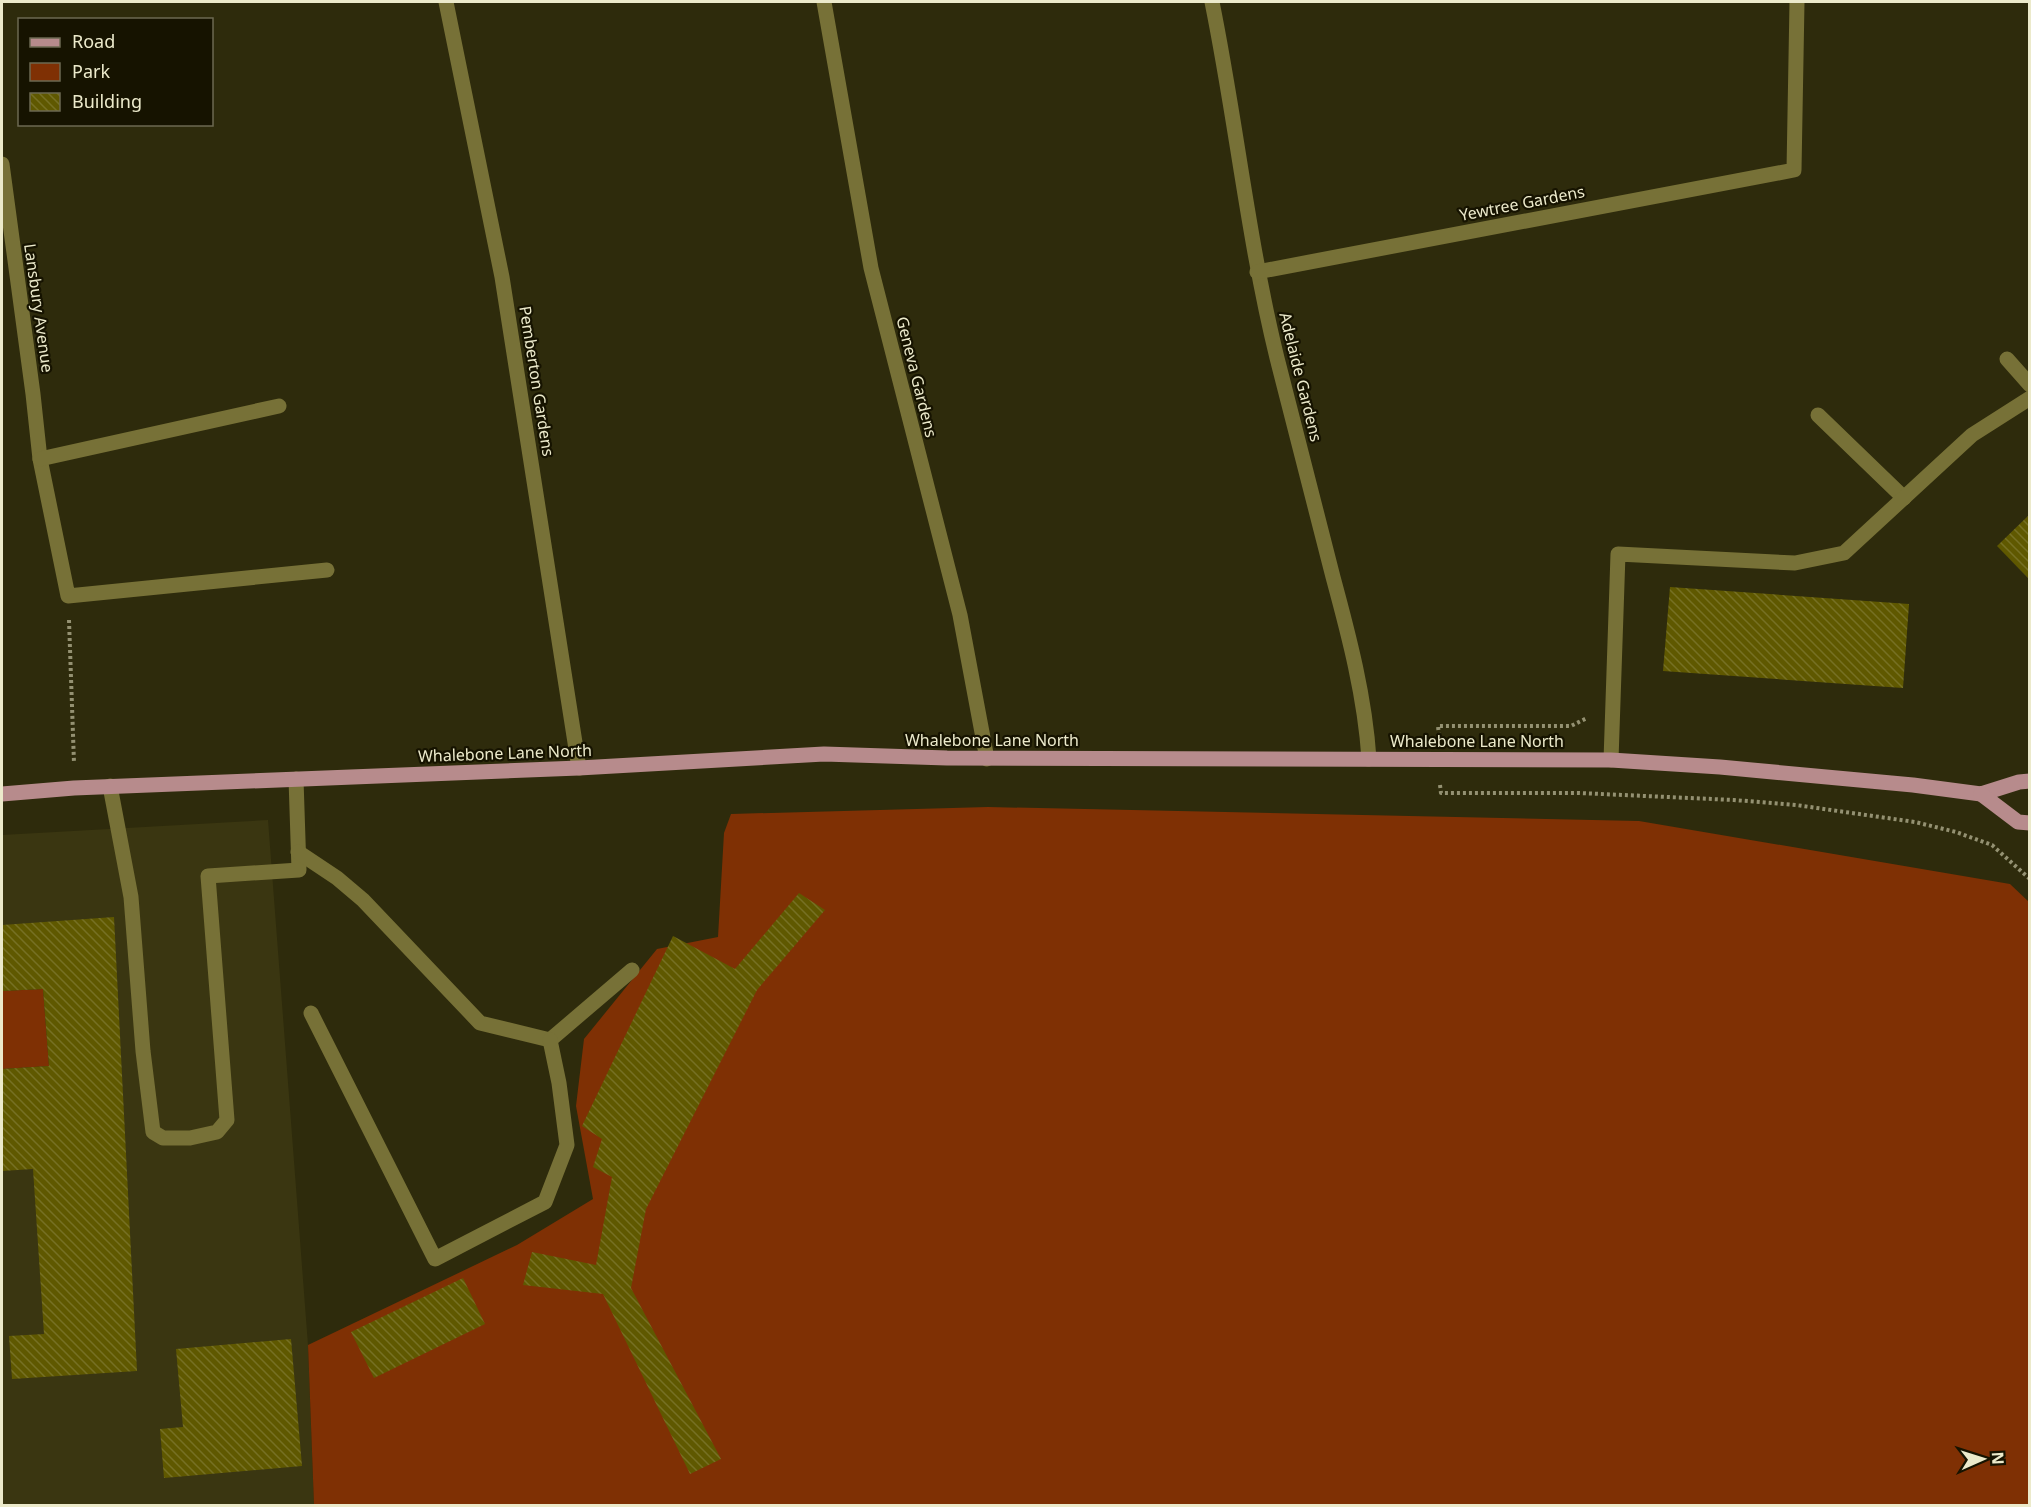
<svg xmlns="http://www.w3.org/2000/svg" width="2031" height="1507" font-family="'Noto Sans',sans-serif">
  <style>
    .built { fill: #3a3611 }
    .green { fill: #7f3004 }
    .building { fill: url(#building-back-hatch) }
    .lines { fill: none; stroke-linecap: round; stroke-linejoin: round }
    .path { stroke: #949172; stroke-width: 4; stroke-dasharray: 3 3; stroke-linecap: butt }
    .lane { stroke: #777137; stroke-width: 15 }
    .street { stroke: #777137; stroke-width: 15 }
    .primary { stroke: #b78b8c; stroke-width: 15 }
    .labels { text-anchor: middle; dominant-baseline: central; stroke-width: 4.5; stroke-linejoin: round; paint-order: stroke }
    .street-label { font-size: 16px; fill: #eceacb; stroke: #161300 }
  </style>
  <defs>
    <pattern id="building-back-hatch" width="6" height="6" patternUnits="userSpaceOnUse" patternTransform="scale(1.5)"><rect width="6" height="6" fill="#5f5800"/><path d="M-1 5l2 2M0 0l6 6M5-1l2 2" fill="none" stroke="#767024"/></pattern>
  </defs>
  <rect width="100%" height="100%" fill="#2e2b0c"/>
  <!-- built -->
  <polygon class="built" points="268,820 308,1345 314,1505 2,1506 2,835"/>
  <!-- green -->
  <g class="green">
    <polygon points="988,807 1639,821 2010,884 2029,902 2029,1505 314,1505 308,1345 517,1245 593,1199 576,1106 584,1039 657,949 718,937 724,833 731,814"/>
    <polygon points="43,989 49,1066 2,1069 2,991"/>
  </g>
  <!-- building -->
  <g class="building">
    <polygon points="2030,514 2030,577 2028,578 1997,546"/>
    <polygon points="1670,587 1909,604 1903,688 1663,671"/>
    <polygon points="799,893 825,910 757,990 646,1209 631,1288 721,1459 690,1474 603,1294 523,1285 532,1252 596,1265 612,1177 593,1167 602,1139 582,1126 673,936 735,969"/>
    <polygon points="114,917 137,1371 12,1379 9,1336 44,1334 33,1169 2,1171 2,1069 49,1066 43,989 2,991 2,925"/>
    <polygon points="463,1278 485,1324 374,1378 351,1332"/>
    <polygon points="291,1339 302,1466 164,1478 160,1429 183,1427 176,1349"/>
  </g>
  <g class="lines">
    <!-- path -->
    <g class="path">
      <polyline points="69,620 74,763"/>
      <polyline points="1439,736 1438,726 1571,726 1587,718"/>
      <polyline points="1440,785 1441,793 1579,793 1734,800 1796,805 1915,822 1956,832 1992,845 2030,879"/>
    </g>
    <!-- lane -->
    <g class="lane">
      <polyline points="2007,359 2030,385"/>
      <polyline points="1818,415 1904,498"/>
      <polyline points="1611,760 1618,554 1795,563 1844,553 1972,435 2030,398"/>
      <polyline points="110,786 131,897 143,1051 153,1132 163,1138 190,1138 217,1132 227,1120 208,876 299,870 296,779"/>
      <polyline points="298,852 337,878 363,900 480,1023 550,1040 632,970"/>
      <polyline points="311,1013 435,1259 545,1202 567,1145 559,1083 550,1040"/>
    </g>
    <!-- street -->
    <g class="street">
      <polyline points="446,2 502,277 579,768"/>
      <polyline points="824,2 871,268 960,615 987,759"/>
      <path d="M1212,2c24,118 36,238 65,356 18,73 37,146 56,219 16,59 32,120 36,182"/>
      <polyline points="2,164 33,394 40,459 68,596 327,570"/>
      <polyline points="1257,272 1794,170 1797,2"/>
      <polyline points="40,459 279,406"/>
    </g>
    <!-- primary -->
    <g class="primary">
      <polyline points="2,794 74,788 579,768 824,754 947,758 1611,760 1720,767 1913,785 1981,794 2019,782 2030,781"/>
      <polyline points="1981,794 2018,822 2030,823"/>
    </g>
  </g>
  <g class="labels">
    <!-- street labels -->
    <g class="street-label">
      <text transform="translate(1522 203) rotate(-11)">Yewtree Gardens</text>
      <text transform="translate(39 308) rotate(82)">Lansbury Avenue</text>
      <text transform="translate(917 377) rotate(76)">Geneva Gardens</text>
      <text transform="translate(1301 377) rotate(76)">Adelaide Gardens</text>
      <text transform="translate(537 381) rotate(81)">Pemberton Gardens</text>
      <text x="992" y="740">Whalebone Lane North</text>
      <text x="1477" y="741">Whalebone Lane North</text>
      <text transform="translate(505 753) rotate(-2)">Whalebone Lane North</text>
    </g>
  </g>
  <!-- border -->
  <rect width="2031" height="1507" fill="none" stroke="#eceacb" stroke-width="6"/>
  <!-- legend -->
  <rect x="18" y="18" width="195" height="108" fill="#161300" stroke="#6c6951" stroke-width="1.5"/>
  <rect x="30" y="38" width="30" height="9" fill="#b78b8c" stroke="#6c6951" stroke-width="1.5"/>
  <text x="72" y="48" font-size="18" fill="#eceacb">Road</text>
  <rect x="30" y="63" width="30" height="18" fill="#7f3004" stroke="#6c6951" stroke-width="1.5"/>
  <text x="72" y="78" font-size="18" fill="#eceacb">Park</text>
  <rect x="30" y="93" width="30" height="18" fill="url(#building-back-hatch)" stroke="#6c6951" stroke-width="1.5"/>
  <text x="72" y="108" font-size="18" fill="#eceacb">Building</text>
  <!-- north arrow -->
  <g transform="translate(1983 1459) rotate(87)" stroke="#161300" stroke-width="4.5" paint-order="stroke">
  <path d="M0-4.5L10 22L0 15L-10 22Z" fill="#eceacb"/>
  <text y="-9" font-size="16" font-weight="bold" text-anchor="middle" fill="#eceacb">N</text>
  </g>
</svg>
